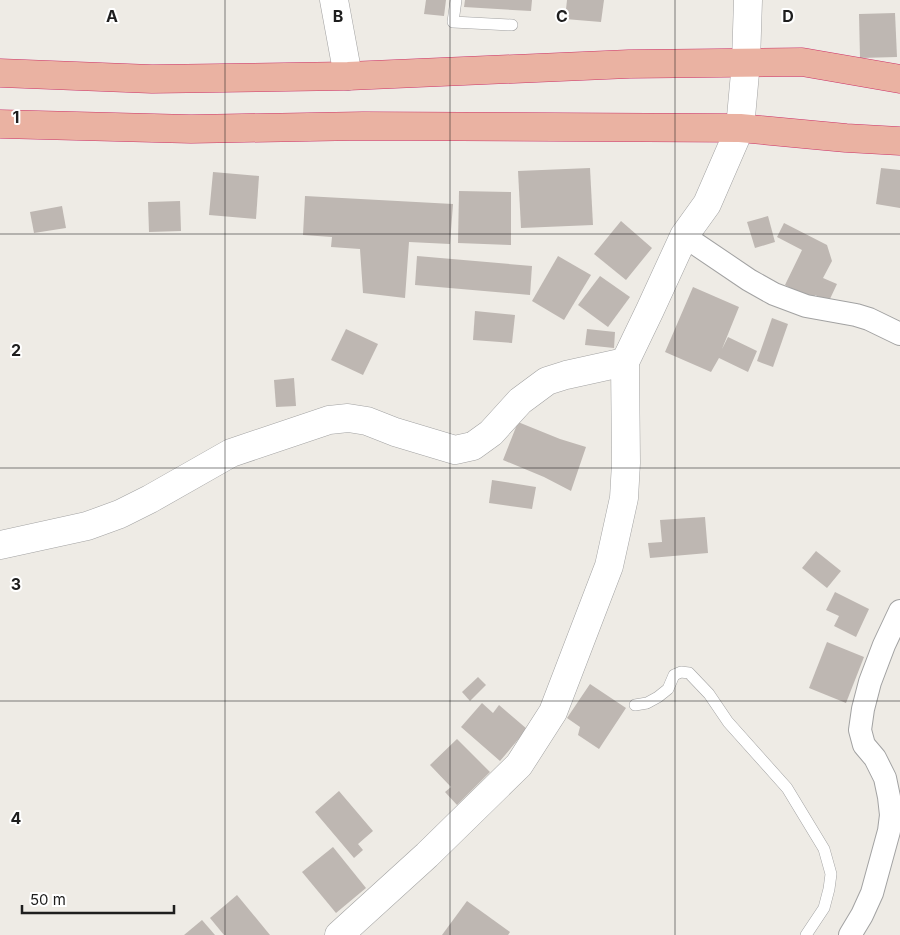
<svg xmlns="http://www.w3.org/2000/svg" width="900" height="935" font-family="Inter,sans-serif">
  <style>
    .building { fill: #beb7b2 }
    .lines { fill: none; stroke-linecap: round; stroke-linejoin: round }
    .service-casing { stroke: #a2a2a2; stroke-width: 12 }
    .minor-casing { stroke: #a2a2a2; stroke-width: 24 }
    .tertiary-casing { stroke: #a2a2a2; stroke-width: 29 }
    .trunk-casing { stroke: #cc3268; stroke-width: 29 }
    .service { stroke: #fff; stroke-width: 11 }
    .minor { stroke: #fff; stroke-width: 22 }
    .tertiary { stroke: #fff; stroke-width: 28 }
    .trunk { stroke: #eab2a2; stroke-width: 28 }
    .grid { fill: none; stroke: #1e1e1e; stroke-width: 1; stroke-opacity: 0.55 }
    .grid-label { font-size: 16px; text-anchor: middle; font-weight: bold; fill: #1e1e1e; stroke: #fff; stroke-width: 4; stroke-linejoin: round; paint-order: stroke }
  </style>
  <rect width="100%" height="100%" fill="#eeebe5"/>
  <!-- building -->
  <g class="building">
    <polygon points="426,0 446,0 444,16 424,14"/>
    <polygon points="465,0 532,0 531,11 464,7"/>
    <polygon points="567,0 604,0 601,22 565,19"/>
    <polygon points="895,13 897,57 860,58 859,14"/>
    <polygon points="590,168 593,225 521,228 518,171"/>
    <polygon points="881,168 900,170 900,208 876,204"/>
    <polygon points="213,172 259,176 256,219 209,215"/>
    <polygon points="459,191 511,192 511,245 458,243"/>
    <polygon points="305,196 453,204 450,244 409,242 405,298 363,293 360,249 331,247 332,237 303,235"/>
    <polygon points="180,201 181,231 149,232 148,202"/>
    <polygon points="62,206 66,228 34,233 30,212"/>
    <polygon points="768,216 775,242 755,248 747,222"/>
    <polygon points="621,221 652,248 626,280 594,254"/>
    <polygon points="784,223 827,245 832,261 823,278 837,284 829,301 815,295 813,300 785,285 802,250 777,237"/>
    <polygon points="417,256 532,266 530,295 415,285"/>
    <polygon points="558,256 591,275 564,320 532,301"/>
    <polygon points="600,276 630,297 608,327 578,305"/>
    <polygon points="693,287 739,307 722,349 728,337 757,351 748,372 719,358 711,372 665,352"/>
    <polygon points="475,311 515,315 512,343 473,340"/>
    <polygon points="772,318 788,324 773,367 757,361"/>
    <polygon points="346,329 378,344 363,375 331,360"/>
    <polygon points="587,329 615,332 614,348 585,345"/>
    <polygon points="294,378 296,406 276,407 274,380"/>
    <polygon points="518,422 560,439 586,447 571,491 544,477 503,460"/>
    <polygon points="492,480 536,487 532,509 489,503"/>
    <polygon points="705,517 708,553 650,558 648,543 662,542 660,520"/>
    <polygon points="816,551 841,571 827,588 802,568"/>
    <polygon points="835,592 869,609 856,637 834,626 839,616 826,610"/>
    <polygon points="827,642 864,657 846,703 809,688"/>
    <polygon points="478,677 486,685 470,701 462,692"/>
    <polygon points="590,684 626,708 599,749 578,735 580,727 567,718"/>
    <polygon points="482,703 493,713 499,705 527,729 500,761 461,727"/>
    <polygon points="457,739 490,772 457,805 445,792 451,787 430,765"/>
    <polygon points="339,791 373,831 358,844 363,850 354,858 315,812"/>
    <polygon points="333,847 366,888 336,913 302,872"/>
    <polygon points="237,895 270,935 224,935 210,918"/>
    <polygon points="467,901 510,932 508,935 442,935"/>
    <polygon points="202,920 215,935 184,935"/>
  </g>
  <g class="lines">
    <defs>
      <g id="service">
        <polyline points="456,0 453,22 512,25"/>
        <polyline points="635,705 647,703 658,697 668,689 674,675 681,672 689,673 709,694 728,722 787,788 824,849 831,874 829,889 824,908 806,935"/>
      </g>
      <g id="minor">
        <polyline points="684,236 749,280 774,294 806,306 856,315 869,319 900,334"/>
        <polyline points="850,935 862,915 872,893 889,831 891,815 889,797 885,778 875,758 864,745 860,730 863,709 870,682 884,645 900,611"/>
      </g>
      <g id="tertiary">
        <polyline points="334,0 348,76"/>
        <polyline points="0,545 87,526 120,514 150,499 231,453 329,420 348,418 367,421 395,432 455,450 473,446 491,433 520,401 547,381 566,375 625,362"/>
        <polyline points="339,935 427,855 519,765 553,712 609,566 624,498 626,463 625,362 650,310 684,236 707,204 740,128 746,62 748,0"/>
      </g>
      <g id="trunk">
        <polyline points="0,73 152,79 348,76 629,64 802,62 900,79"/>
        <polyline points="0,124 191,129 363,126 740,128 846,138 900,141"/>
      </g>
    </defs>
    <!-- service casing -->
    <use href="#service" class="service-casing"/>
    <!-- minor casing -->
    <use href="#minor" class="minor-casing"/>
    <!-- tertiary casing -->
    <use href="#tertiary" class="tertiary-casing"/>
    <!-- trunk casing -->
    <use href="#trunk" class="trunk-casing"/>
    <!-- service -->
    <use href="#service" class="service"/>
    <!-- minor -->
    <use href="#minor" class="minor"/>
    <!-- tertiary -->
    <use href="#tertiary" class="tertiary"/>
    <!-- trunk -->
    <use href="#trunk" class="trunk"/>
  </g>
  <!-- grid -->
  <path class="grid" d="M225,0v935M450,0v935M675,0v935M0,234h900M0,468h900M0,701h900"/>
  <g class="grid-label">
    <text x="112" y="22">A</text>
    <text x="338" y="22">B</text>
    <text x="562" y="22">C</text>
    <text x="788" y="22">D</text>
    <text x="16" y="123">1</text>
    <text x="16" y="356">2</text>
    <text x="16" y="590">3</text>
    <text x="16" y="824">4</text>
  </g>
  <!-- scale -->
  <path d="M22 905v8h152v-8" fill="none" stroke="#1e1e1e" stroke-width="2.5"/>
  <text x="30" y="905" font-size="15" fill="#1e1e1e" stroke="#ffffff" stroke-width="4" paint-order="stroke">50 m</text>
</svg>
